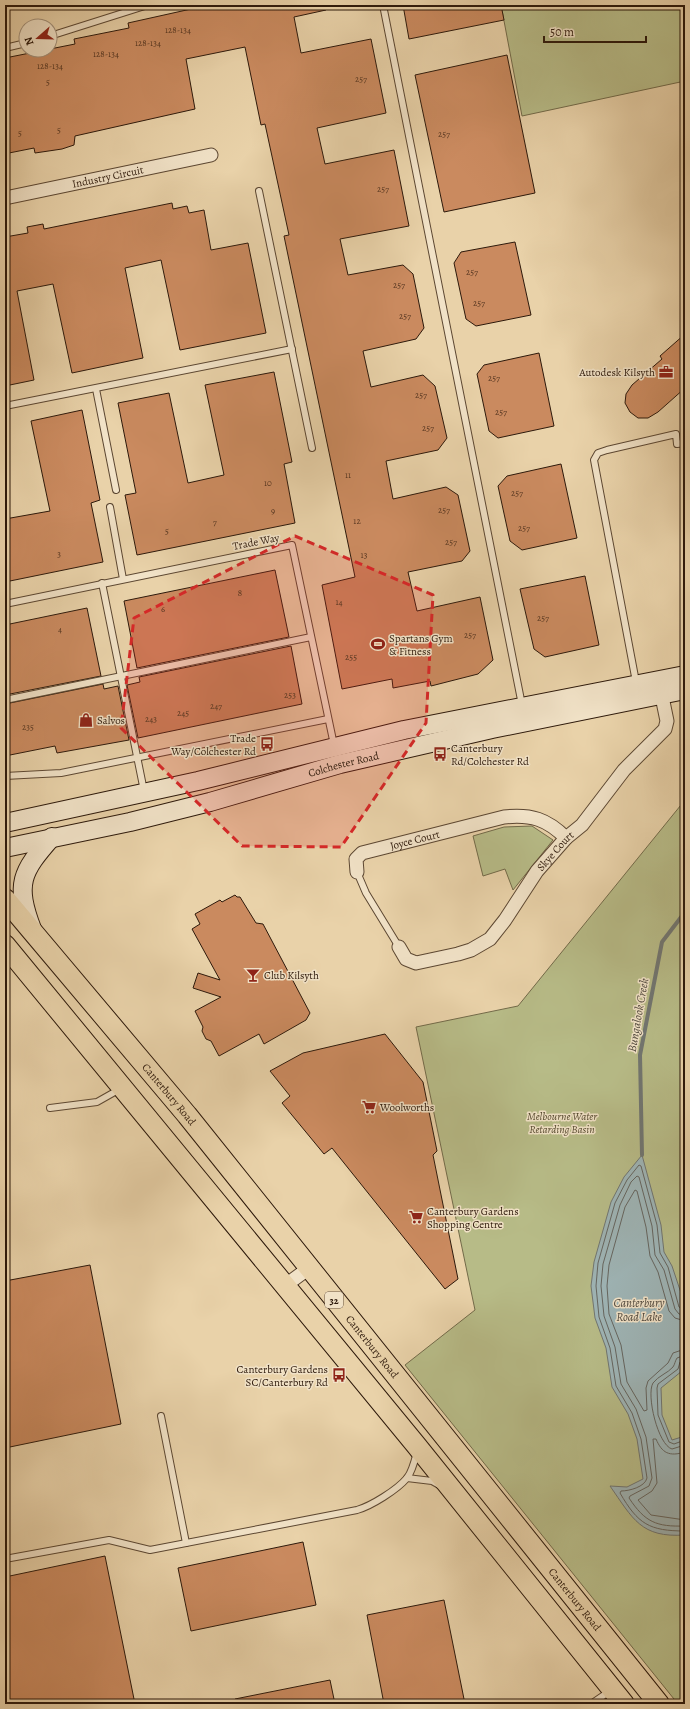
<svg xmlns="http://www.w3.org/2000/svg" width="690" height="1709" font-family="Alegreya,serif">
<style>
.green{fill:#b7bb87;stroke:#726a49}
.water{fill:#9eb4b5;stroke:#717671}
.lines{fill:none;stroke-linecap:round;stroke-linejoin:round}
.shore{stroke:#666660;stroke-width:1}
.stream{stroke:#717671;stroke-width:4}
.building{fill:#ca8a5f;stroke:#2d190b}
.lane-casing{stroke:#5c4732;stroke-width:8}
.street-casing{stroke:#5c4732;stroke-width:15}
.secondary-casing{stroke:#2d190b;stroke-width:20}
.primary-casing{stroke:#2d190b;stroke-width:22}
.lane{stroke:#f1e2c7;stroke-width:6}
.street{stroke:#f1e2c7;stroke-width:13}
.secondary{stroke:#f1e2c7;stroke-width:18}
.primary{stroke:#e9d2a9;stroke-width:20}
.marked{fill:#d62828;fill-opacity:0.2;stroke:#d62828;stroke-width:3;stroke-dasharray:8 5;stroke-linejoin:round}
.labels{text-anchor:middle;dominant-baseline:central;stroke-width:3;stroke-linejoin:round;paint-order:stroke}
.number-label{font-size:9px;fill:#543520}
.shield{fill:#f1e2c7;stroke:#685543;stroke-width:1}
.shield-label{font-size:10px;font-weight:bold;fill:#2d190b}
.street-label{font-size:11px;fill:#2d190b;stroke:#f1e2c7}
.poi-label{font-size:11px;fill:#2d190b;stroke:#f1e2c7;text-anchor:start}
.park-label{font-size:11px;font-style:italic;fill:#564a30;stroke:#f1e2c7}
.water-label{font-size:12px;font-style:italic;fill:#4f483e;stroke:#f1e2c7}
</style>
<rect width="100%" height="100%" fill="#e9d2a9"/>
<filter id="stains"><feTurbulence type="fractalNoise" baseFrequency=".005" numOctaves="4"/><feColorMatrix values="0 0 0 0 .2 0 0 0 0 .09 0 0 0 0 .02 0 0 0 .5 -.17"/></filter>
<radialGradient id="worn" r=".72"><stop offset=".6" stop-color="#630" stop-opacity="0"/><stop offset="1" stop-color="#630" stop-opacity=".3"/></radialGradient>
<!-- green -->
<g class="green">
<path d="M501 5H685V81L522 116Z"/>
<path d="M685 800V1704H678L405 1365 475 1310 416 1027 518 1006Z"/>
<path d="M532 826 553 840 513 890 505 869 483 876 473 836 504 827Z"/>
</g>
<!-- water -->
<path class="water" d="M642 1155 661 1225 664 1252 672 1266 682 1296 685 1319V1355L682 1371 661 1388 662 1415 672 1440 685 1436V1535C641 1538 633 1519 610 1486L627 1487 643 1479 637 1439 628 1414 612 1387 606 1348 595 1318 591 1286 594 1262 611 1202 624 1177Z"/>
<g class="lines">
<!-- shore -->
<g class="shore">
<path d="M685 1310 679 1307 668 1267 660 1253 657 1225 641 1166 639 1165 627 1180 615 1203 598 1263 596 1286 599 1317 610 1348 616 1386 632 1413 641 1439 647 1478C645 1487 629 1491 621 1491L620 1493C638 1524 649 1531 685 1531"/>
<path d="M685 1315 679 1314 675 1309 664 1270 655 1255 652 1226 639 1177 637 1176 631 1182 620 1205 603 1264 601 1286 604 1316 615 1347 621 1384 636 1409 646 1437 652 1478 649 1486 630 1496 629 1498C645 1522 656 1527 685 1526"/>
<path d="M685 1321 675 1318 669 1311 658 1272 650 1256 646 1227 637 1191 635 1190 625 1207 609 1265 607 1286 609 1314 621 1345 627 1382 644 1411 647 1410 646 1388 648 1381 668 1363 673 1353 685 1349"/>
<path d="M685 1355 677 1358C675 1361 675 1364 673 1367 668 1373 658 1376 653 1383 646 1395 658 1445 672 1449L685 1445"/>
<path d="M685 1360 680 1362 678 1369 658 1384 657 1388 658 1415 669 1442 674 1444 685 1440"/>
<path d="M685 1452C669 1457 662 1453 656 1439H653L657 1483 652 1491 638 1500 651 1515 685 1520"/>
</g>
<!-- stream -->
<path class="stream" d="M642 1155 640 1055 662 942 685 912"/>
</g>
<!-- building -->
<g class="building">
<path d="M209 5H325L326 10 294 17 301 53 371 39 386 113 317 128 325 164 394 150 409 226 340 239 348 275 403 265 413 274 424 328 416 339 363 351 371 387 423 375 435 386 447 438 438 450 386 461 393 499 446 487 458 495 470 551 462 561 408 572 417 611 480 597 493 660 478 674 431 686 430 681 393 688 392 679 342 689 322 585 355 577 284 236 289 235 265 124 261 125 245 47 186 59 195 109 75 136 74 145 62 149 35 153 34 148 9 153 8 151 5 152V58L75 44 74 39 129 28 128 23Z"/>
<path d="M403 5H501L504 20 409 39Z"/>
<path d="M507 55 535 193 444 212 415 75Z"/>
<path d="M172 203 173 209 187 206 189 213 204 210 211 250 248 243 266 333 180 350 161 260 125 268 143 358 72 373 53 284 17 291 34 380 5 386V237L28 233 27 227 43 224 44 229Z"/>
<path d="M515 242 531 315 476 326 466 319 454 263 461 252Z"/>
<path d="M685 334V388L658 412 648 418H638L630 412 625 403 626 394 632 385 662 359 660 356Z"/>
<path d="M539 353 554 426 498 438 489 431 477 374 484 365Z"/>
<path d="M274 372 292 462 284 464 295 523 137 555 125 495 136 493 118 403 169 393 188 483 224 475 205 385Z"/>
<path d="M82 410 100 500 91 503 103 562 5 582V519L50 511 31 421Z"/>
<path d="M561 464 577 538 522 550 510 541 498 486 507 476Z"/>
<path d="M275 570 289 637 137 668 124 601Z"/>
<path d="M585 576 599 645 545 657 534 649 520 589Z"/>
<path d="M87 608 101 676 5 695V625Z"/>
<path d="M291 646 302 704 138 738 127 685 140 682 139 677Z"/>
<path d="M103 684 104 689 118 686 129 740 57 753 55 746 5 756V704Z"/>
<path d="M235 895 237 897H240L256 923 263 924 310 1013 306 1020 264 1044 259 1034 219 1056 211 1041 206 1039 202 1031 203 1027 195 1011 221 997 193 988 198 973 220 980 192 929 200 924 195 914 220 900 222 902Z"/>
<path d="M385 1034 423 1082 437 1151 433 1155 458 1279 445 1289 332 1148 324 1154 282 1103 290 1096 270 1071 303 1053Z"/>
<path d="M90 1265 121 1424 5 1448V1281Z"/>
<path d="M303 1542 316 1605 191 1631 178 1568Z"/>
<path d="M105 1556 135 1704H5V1577Z"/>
<path d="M444 1600 465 1704H384L367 1615Z"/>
<path d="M330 1680 335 1704H235V1699Z"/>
</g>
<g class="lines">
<defs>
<g id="lane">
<path d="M383 5 522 705"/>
<path d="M50 36 148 5"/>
<path d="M5 48 26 43"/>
<path d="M259 191 312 448"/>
<path d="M96 389 116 490"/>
<path d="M5 406 292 349"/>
<path d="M110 507 123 579"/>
<path d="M102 583 144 791"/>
<path d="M5 604 292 545 334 745"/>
<path d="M636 682 594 460 598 453 607 450 676 434 677 444 685 443"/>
<path d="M5 700 311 637"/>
<path d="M5 776 61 773 328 719"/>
<path d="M357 872 366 893 399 947"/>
<path d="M50 1108 97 1102 120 1089"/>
<path d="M161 1416 186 1543"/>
<path d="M407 1478 432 1481 439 1485"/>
<path d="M5 1559 109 1540 150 1550 357 1510C371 1506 397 1490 407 1478 412 1472 415 1460 417 1452"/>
<path d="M591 1704 610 1691"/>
</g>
<g id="street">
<path id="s1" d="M5 198 211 155"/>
<path id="s2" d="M357 872 356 859 362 853 504 817C531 814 547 819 566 838"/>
<path id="s3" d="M399 947 406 959 416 963 458 954 471 950 490 939 505 920 537 871 566 838 582 825 624 770 665 729 667 721 660 687"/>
<path d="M286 1285 309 1268"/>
</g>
<g id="secondary">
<path d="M5 823 198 781 404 730 685 675"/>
<path id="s4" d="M5 848 130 822 210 802 340 764 492 729 685 690"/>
<path d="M32 929C15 884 21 872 52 837"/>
</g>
<g id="primary">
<path id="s5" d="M5 899 187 1115 659 1704"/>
<path d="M5 945 416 1445 624 1704"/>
</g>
</defs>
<!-- lane casing -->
<use href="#lane" class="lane-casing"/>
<!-- street casing -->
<use href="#street" class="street-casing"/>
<!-- secondary casing -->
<use href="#secondary" class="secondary-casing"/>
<!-- primary casing -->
<use href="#primary" class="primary-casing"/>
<!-- lane -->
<use href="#lane" class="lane"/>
<!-- street -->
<use href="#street" class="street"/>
<!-- secondary -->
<use href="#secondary" class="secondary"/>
<!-- primary -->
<use href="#primary" class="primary"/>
</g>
<!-- marked area -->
<path class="marked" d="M295 536 433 595 426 723 341 847 242 846 121 728 134 618Z"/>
<!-- icons -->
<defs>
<symbol id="office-bare" viewBox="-9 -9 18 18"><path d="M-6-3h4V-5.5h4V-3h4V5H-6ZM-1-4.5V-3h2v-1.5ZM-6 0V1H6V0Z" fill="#8f2418" stroke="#f1e2c7" stroke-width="2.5" paint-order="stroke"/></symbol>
<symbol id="stadium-bare" viewBox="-9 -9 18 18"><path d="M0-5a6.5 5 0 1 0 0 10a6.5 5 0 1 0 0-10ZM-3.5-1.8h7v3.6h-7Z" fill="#8f2418" stroke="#f1e2c7" stroke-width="2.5" paint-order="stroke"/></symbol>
<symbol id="shop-bare" viewBox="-9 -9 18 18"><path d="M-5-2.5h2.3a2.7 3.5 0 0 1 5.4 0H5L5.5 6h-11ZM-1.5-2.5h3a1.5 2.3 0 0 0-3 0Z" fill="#8f2418" stroke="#f1e2c7" stroke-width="2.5" paint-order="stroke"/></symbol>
<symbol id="bus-bare" viewBox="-9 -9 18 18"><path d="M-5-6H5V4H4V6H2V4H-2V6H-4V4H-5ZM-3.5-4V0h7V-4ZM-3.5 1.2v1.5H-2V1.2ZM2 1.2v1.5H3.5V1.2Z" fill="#8f2418" stroke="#f1e2c7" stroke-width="2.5" paint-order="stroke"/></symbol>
<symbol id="bar-bare" viewBox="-9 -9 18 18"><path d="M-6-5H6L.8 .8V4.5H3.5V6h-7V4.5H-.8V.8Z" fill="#8f2418" stroke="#f1e2c7" stroke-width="2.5" paint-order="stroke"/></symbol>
<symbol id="supermarket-bare" viewBox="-9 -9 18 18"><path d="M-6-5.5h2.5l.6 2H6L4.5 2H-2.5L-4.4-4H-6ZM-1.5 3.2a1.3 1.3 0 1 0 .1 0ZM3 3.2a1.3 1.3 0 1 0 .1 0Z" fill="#8f2418" stroke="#f1e2c7" stroke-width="2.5" paint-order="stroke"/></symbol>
</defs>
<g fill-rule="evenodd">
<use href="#office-bare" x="656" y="362" width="20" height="20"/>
<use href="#stadium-bare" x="368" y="634" width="20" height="20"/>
<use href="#shop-bare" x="76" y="710" width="20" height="20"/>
<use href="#bus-bare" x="257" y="734" width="20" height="20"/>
<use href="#bus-bare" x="430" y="744" width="20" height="20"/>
<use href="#bar-bare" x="243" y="965" width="20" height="20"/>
<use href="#supermarket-bare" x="359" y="1097" width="20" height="20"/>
<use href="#supermarket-bare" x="406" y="1207" width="20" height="20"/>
<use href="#bus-bare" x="329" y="1365" width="20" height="20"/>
</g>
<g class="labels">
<!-- number labels -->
<g class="number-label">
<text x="178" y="30">128-134</text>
<text x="148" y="43">128-134</text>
<text x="106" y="54">128-134</text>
<text x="50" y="66">128-134</text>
<text x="361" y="79">257</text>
<text x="48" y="82">5</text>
<text x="59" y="130">5</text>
<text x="20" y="133">5</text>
<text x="444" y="134">257</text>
<text x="383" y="189">257</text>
<text x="472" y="272">257</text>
<text x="399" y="285">257</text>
<text x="479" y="303">257</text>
<text x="405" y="316">257</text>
<text x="494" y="378">257</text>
<text x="421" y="395">257</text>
<text x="501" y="412">257</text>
<text x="428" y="428">257</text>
<text x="348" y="475">11</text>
<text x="268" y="483">10</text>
<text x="517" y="493">257</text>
<text x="444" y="510">257</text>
<text x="273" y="511">9</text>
<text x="357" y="521">12</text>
<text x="215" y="522">7</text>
<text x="524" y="528">257</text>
<text x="167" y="531">5</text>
<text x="451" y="542">257</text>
<text x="59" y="554">3</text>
<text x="364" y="555">13</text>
<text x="240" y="593">8</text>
<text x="339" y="602">14</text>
<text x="163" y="609">6</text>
<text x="543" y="618">257</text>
<text x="60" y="629">4</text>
<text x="470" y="635">257</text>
<text x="351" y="657">255</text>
<text x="290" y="695">253</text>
<text x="216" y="706">247</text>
<text x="183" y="713">245</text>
<text x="151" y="719">243</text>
<text x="28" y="727">235</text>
</g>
<!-- shield labels -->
<rect class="shield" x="325" y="1292" width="18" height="16" rx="3"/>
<g class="shield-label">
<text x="334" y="1300">32</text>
</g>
<!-- street labels -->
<g class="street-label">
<text stroke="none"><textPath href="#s1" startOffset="105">Industry Circuit</textPath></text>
<text transform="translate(256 542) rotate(-11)">Trade Way</text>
<text stroke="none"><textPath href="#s4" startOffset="349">Colchester Road</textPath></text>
<text stroke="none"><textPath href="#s2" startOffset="76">Joyce Court</textPath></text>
<text stroke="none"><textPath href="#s3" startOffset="213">Skye Court</textPath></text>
<text stroke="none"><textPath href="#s5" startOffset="255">Canterbury Road</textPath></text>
<text stroke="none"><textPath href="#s5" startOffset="579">Canterbury Road</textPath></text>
<text stroke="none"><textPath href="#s5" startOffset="903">Canterbury Road</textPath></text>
</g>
<!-- poi labels -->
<g class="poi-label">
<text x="655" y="372" text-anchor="end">Autodesk Kilsyth</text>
<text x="389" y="638">Spartans Gym<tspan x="389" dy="13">&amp; Fitness</tspan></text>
<text x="97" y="720">Salvos</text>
<text x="256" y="738" text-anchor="end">Trade<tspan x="256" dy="13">Way/Colchester Rd</tspan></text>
<text x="451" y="748">Canterbury<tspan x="451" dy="13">Rd/Colchester Rd</tspan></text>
<text x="264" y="975">Club Kilsyth</text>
<text x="380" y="1107">Woolworths</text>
<text x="427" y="1211">Canterbury Gardens<tspan x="427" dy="13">Shopping Centre</tspan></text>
<text x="328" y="1369" text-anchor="end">Canterbury Gardens<tspan x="328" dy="13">SC/Canterbury Rd</tspan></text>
</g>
<!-- park labels -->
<g class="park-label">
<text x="562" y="1116">Melbourne Water<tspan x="562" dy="13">Retarding Basin</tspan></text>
</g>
<!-- water labels -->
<g class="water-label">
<text transform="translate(638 1015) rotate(-80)">Bungalook Creek</text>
<text x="639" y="1303">Canterbury<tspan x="639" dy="14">Road Lake</tspan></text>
</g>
</g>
<!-- margin -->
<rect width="690" height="1709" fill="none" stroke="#e9d2a9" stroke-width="20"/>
<rect x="6" y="6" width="678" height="1697" fill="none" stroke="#2d190b" stroke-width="2"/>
<rect x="10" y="10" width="670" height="1689" fill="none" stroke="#2d190b"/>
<!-- north arrow -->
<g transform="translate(38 38) rotate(250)"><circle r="19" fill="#f1e2c7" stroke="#a3927c"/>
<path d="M0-3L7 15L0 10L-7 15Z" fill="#8f2418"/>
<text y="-6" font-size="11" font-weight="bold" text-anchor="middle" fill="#2d190b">N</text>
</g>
<!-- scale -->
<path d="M544 36v6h102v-6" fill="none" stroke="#2d190b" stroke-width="2"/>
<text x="550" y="36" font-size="12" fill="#2d190b" stroke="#f1e2c7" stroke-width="3" paint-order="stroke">50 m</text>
<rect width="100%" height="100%" filter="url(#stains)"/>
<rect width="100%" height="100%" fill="url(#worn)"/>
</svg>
